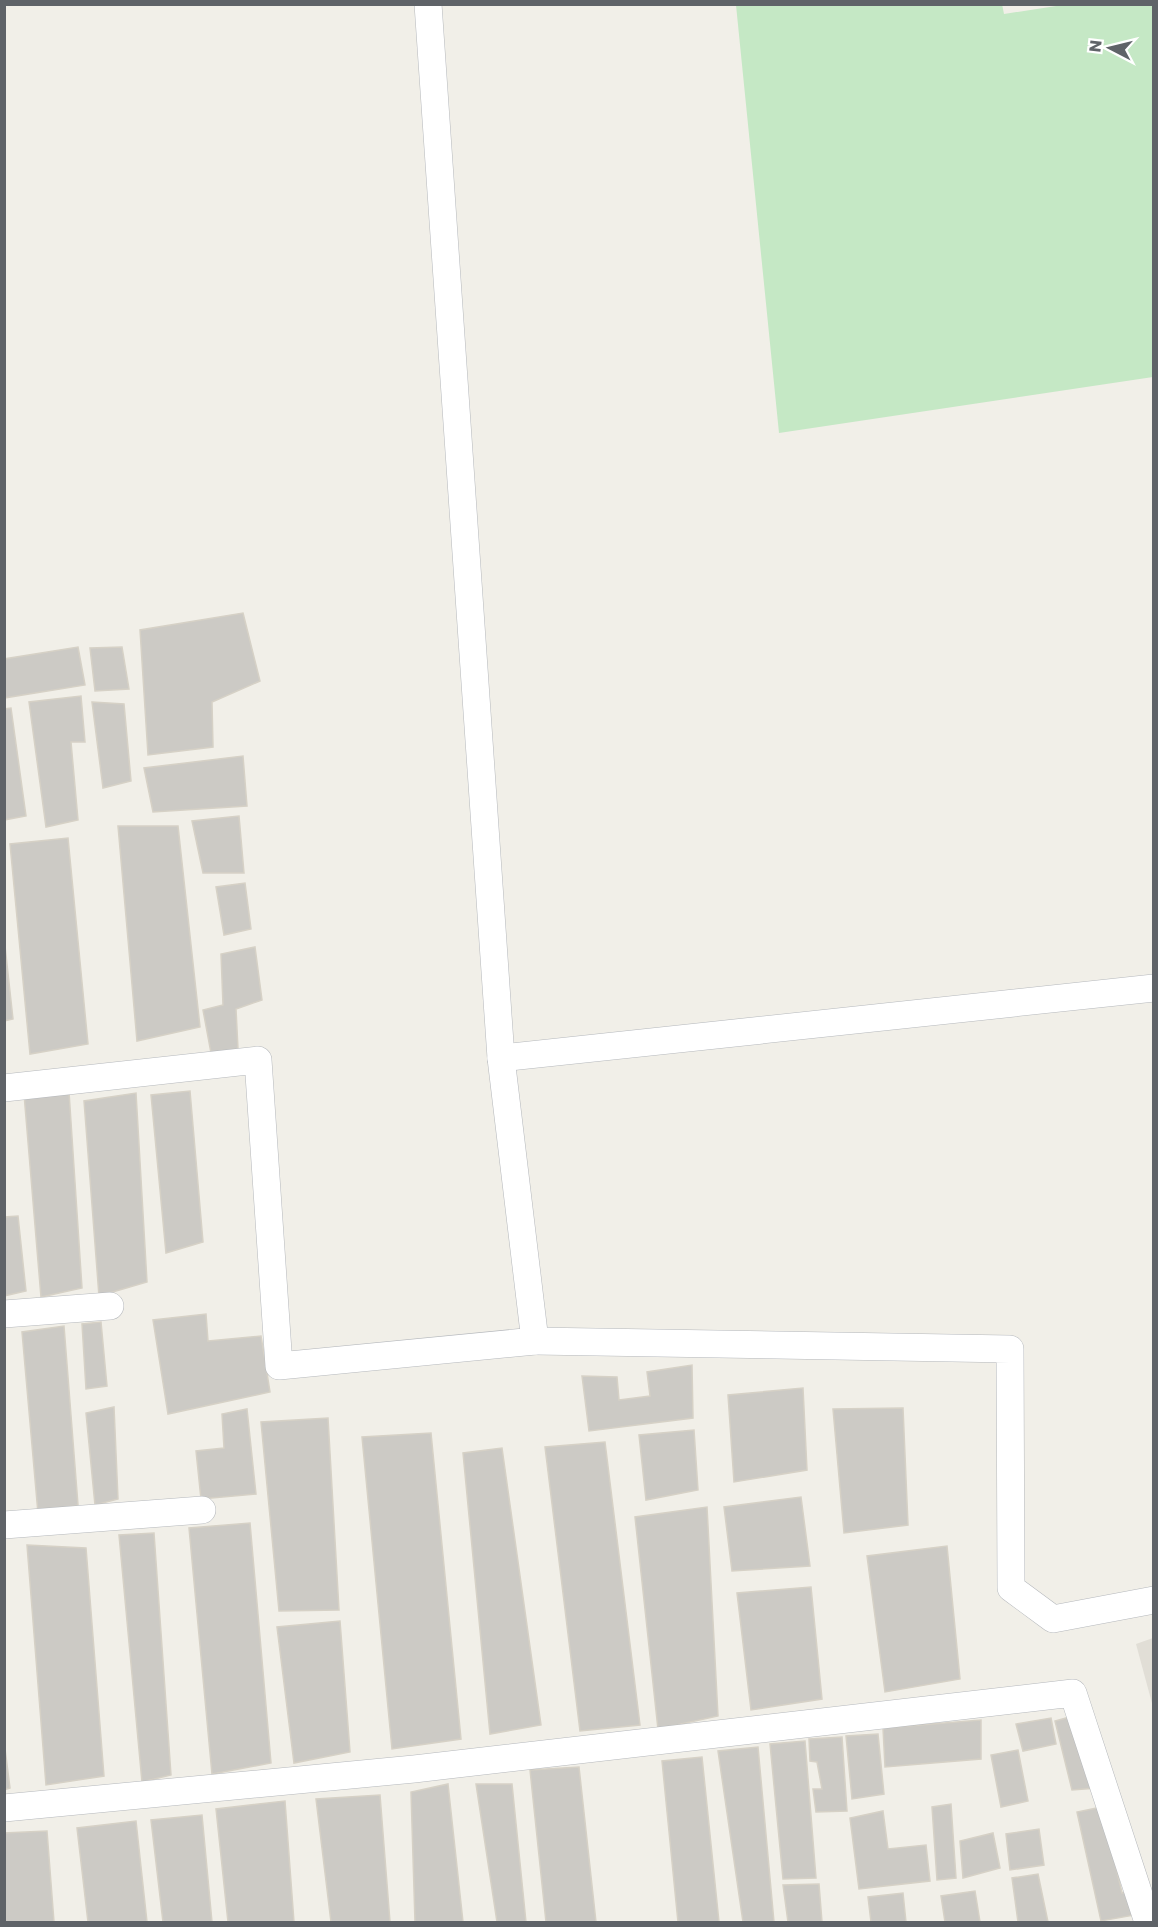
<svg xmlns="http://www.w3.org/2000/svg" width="1158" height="1927" font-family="Poppins,sans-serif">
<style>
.education{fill:#e1ded6}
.green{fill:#c5e8c5}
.building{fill:#cccac5;stroke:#d6d1c6;stroke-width:1.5}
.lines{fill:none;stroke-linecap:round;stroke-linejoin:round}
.street-casing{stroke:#b5b8bc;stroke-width:28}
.street{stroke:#fff;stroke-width:27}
</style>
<rect width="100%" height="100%" fill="#f1efe8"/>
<!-- education -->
<path class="education" d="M1153 1638H1154L1153 1707 1136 1644Z"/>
<!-- green -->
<path class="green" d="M1002 4 1004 14 1069 4 1153 5V377L779 433 736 5Z"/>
<!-- building -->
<g class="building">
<path d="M243 613 260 681 212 702 213 747 148 755 140 630Z"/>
<path d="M78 647 85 685 4 698V659Z"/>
<path d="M122 647 129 689 95 691 90 648Z"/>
<path d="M81 696 85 742H71L78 820 46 827 29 702Z"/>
<path d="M92 702 124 704 131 781 103 788Z"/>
<path d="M11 708 26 816 4 820V709Z"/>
<path d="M243 756 247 806 153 812 144 768Z"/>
<path d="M239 816 244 873H203L192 821Z"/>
<path d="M118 826H178L200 1027 137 1041Z"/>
<path d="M68 838 88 1044 30 1054 10 844Z"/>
<path d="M245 883 251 929 224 935 216 887Z"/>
<path d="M4 937 13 1019 4 1021Z"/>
<path d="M255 947 262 1000 236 1009 238 1049 211 1053 203 1010 223 1005 221 954Z"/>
<path d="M190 1091 203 1242 166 1253 151 1095Z"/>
<path d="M69 1092 82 1288 41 1297 24 1094Z"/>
<path d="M136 1093 147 1282 99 1296 84 1101Z"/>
<path d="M18 1216 26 1291 4 1296V1217Z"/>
<path d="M206 1314 208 1341 261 1336 270 1392 168 1414 153 1320Z"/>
<path d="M101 1322 107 1386 86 1389 82 1324Z"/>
<path d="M64 1326 78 1505 38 1513 22 1332Z"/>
<path d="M692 1365 693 1418 589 1431 582 1376 617 1377 619 1400 650 1396 647 1372Z"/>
<path d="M803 1388 807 1470 734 1482 728 1395Z"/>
<path d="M114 1407 118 1499 95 1505 86 1413Z"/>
<path d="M903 1408 908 1525 844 1533 833 1409Z"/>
<path d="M247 1409 256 1494 201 1499 196 1451 224 1448 222 1414Z"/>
<path d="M328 1418 339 1610 279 1611 261 1422Z"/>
<path d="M694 1430 698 1490 646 1500 639 1435Z"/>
<path d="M431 1433 461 1739 392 1749 362 1437Z"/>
<path d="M605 1442 640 1725 580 1731 545 1447Z"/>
<path d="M502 1448 541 1725 490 1734 463 1453Z"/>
<path d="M801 1497 810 1566 732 1571 724 1507Z"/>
<path d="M707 1507 718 1716 658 1729 635 1517Z"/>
<path d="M250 1523 271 1763 212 1774 189 1528Z"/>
<path d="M154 1533 171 1775 142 1782 119 1535Z"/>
<path d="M27 1545 86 1548 104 1776 46 1785Z"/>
<path d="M947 1546 960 1679 885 1692 867 1556Z"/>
<path d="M811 1587 822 1699 751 1710 737 1593Z"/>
<path d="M340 1621 350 1752 294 1763 277 1627Z"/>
<path d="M1077 1715 1097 1788 1072 1790 1055 1721Z"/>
<path d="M1051 1718 1056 1744 1023 1751 1016 1724Z"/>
<path d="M981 1720V1759L885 1767 883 1728Z"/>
<path d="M878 1734 884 1794 852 1799 846 1736Z"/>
<path d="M842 1737 847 1811 816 1812 813 1789H822L817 1762 810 1761 809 1739Z"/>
<path d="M4 1741 10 1788 4 1790Z"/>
<path d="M805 1741 816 1878 783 1879 770 1744Z"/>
<path d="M758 1747 774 1922H743L718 1751Z"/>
<path d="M1018 1750 1028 1801 1001 1807 991 1755Z"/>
<path d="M702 1757 719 1922H678L662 1761Z"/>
<path d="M579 1767 596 1922H546L530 1770Z"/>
<path d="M448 1784 463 1922H415L411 1792Z"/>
<path d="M476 1784H512L526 1922H497Z"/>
<path d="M380 1795 390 1922H331L316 1799Z"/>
<path d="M285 1801 294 1922H228L216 1809Z"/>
<path d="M951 1804 956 1878 937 1880 932 1807Z"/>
<path d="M1102 1807 1122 1893 1136 1891 1140 1914 1101 1921 1077 1812Z"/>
<path d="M883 1811 888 1849 926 1845 930 1881 859 1889 850 1818Z"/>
<path d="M202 1815 212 1922H163L151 1820Z"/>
<path d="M136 1821 147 1922H88L77 1828Z"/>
<path d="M1039 1829 1044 1865 1010 1870 1006 1834Z"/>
<path d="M47 1831 54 1922H4V1833Z"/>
<path d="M993 1833 1000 1868 963 1878 960 1841Z"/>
<path d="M1038 1874 1048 1922H1018L1012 1878Z"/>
<path d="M819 1884 822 1922H788L783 1885Z"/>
<path d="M975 1891 980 1922H945L941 1896Z"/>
<path d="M903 1893 906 1922H871L868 1897Z"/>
</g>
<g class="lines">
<defs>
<g id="street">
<path d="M501 1058 1154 988"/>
<path d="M4 1088 258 1060 279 1366 535 1341 501 1058 428 4"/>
<path d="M4 1314 110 1306"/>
<path d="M535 1341 1010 1349 1011 1588 1053 1619 1154 1600"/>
<path d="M4 1525 202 1510"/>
<path d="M4 1808 414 1769 1073 1693 1148 1922"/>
</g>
</defs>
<!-- street casing -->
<use href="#street" class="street-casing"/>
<!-- street -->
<use href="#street" class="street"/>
</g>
<!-- border -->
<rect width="1158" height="1927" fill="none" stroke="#5f6368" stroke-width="12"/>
<!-- north arrow -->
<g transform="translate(1110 48) rotate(277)" stroke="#ffffff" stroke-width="4.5" paint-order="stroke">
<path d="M0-4.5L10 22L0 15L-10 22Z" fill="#5f6368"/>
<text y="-9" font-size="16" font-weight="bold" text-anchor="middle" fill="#5f6368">N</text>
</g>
</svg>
